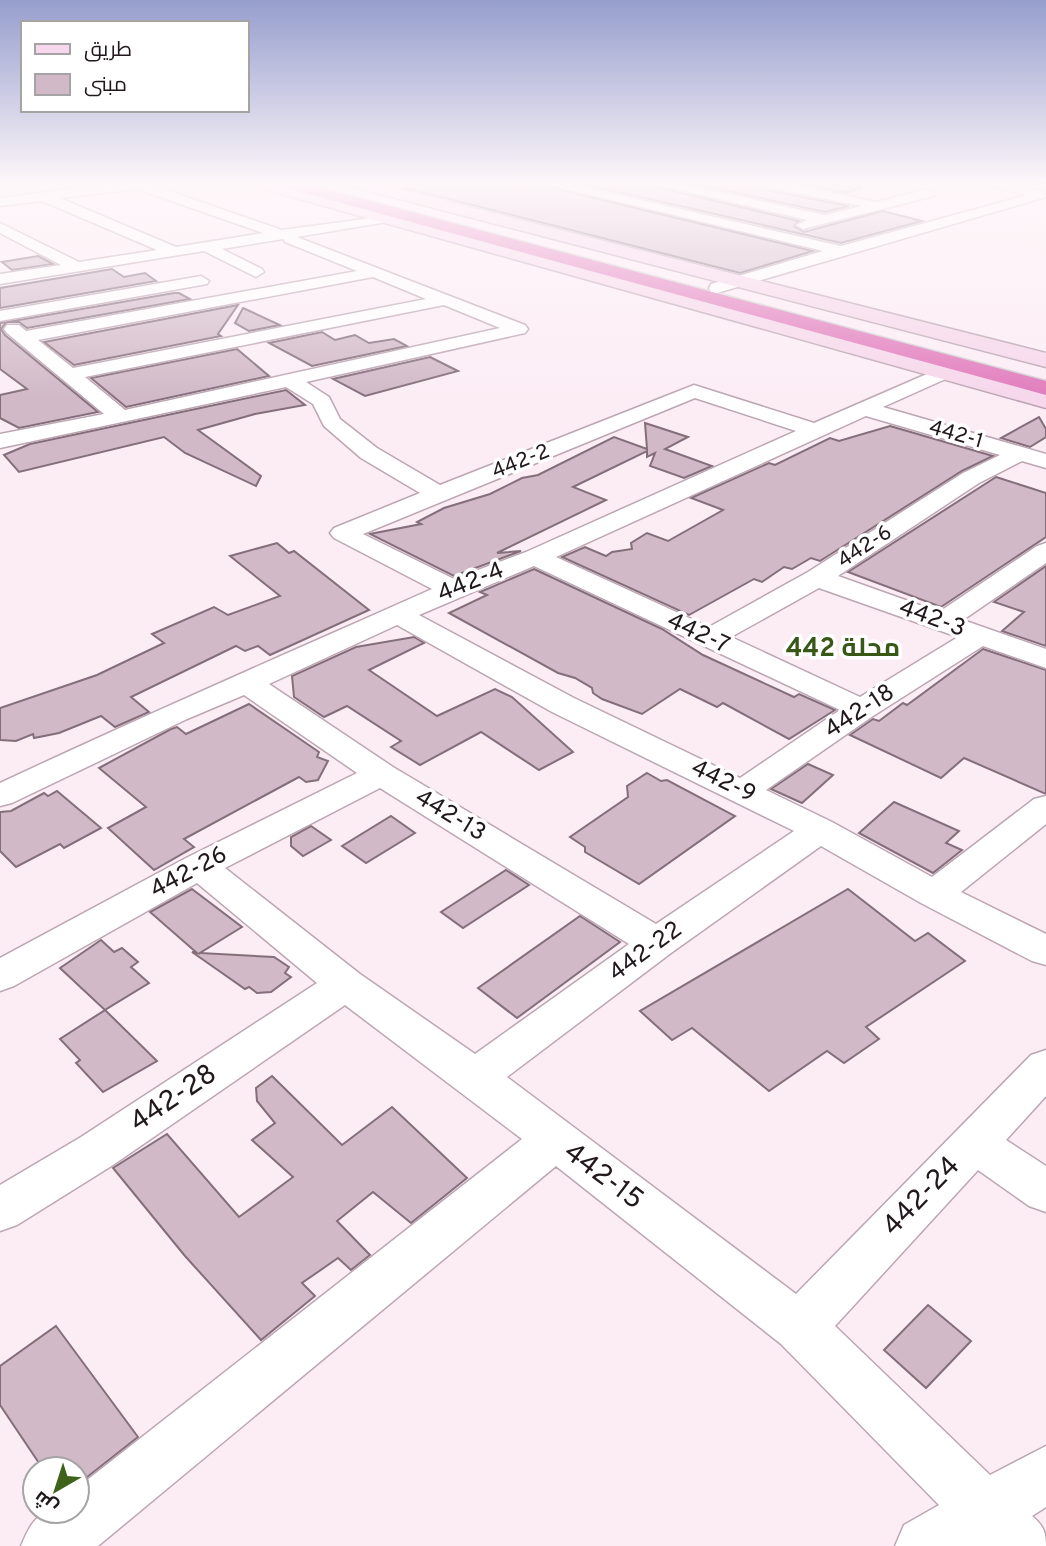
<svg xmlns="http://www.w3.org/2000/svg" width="1046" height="1546" font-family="Overpass,Cairo,sans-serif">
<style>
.building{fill:#d1b9c7;stroke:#846e7b;stroke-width:2}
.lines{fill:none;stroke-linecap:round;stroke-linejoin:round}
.street-casing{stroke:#bda6b3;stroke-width:3}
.secondary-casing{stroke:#bda6b3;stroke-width:3}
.highway-casing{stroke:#d2d1d2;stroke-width:3}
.street{fill:#fff;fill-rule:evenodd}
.secondary{fill:#f6d7eb;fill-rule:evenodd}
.highway{fill:#e17bbc;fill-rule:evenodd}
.labels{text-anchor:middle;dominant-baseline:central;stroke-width:7;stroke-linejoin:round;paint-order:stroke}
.far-street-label{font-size:21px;fill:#20181d;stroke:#fff}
.street-label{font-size:24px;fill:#20181d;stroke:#fff}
.neighbourhood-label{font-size:26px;font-weight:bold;fill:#385817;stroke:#fff}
.near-street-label{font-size:28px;fill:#20181d;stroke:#fff}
</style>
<rect width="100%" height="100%" fill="#fcedf5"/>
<!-- building -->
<g class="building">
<path d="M407 182H528L813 251 740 273 406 188Z"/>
<path d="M592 182 644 184 799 221 794 226 804 232 883 211 922 221 841 243 584 184Z"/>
<path d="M686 182H763L764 186 771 191 849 206 825 212Z"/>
<path d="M798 182H860L861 188 846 193Z"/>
<path d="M38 256 53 264 12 270 2 262Z"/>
<path d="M112 269 124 277 145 273 156 281 0 308V288Z"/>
<path d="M174 293H179L190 299 27 328 19 322H7Z"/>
<path d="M238 305 218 334 221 336 74 365 44 342Z"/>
<path d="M243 308 280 325 249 331 235 323Z"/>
<path d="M7 322 1 329 5 335 98 412 19 428 0 418V395L27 389 0 369V323Z"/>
<path d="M322 332 335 340 355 335 369 343 394 339 407 346 312 366 269 343Z"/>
<path d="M237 349 269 376 126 407 91 378Z"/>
<path d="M430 357 458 371 365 396 333 379Z"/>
<path d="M286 390 305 405 255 414 198 430 261 476 256 486 185 453 164 437 19 472 4 455 30 444Z"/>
<path d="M1039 417 1046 429V437L1030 447 1001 438Z"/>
<path d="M645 423 688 437 665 449 712 466 684 478 650 466 655 453 647 457V451L573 487 606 500 497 553 521 551 454 576 370 534 421 524 417 522 444 508 490 494 522 478 538 475 614 437 647 449Z"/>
<path d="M890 426 993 456 962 471 820 561 811 558 792 569 784 567 762 582 754 579 689 615 562 557 585 547 606 556 612 552 632 549 631 543 647 533 668 541 723 510 691 498 769 463 775 465 830 438 839 441Z"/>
<path d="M996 477 1046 493V537L941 607 848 572Z"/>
<path d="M277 543 289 553 294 551 369 610 270 655 258 646 245 651 236 646 131 697 149 712 115 727 101 716 59 733 34 738 33 734 16 741 0 740V708L97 675 164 643 152 634 214 607 228 615 280 596 230 556Z"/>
<path d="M1046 566V646L1002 631 1024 612 994 602Z"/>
<path d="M534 569 662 629 703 655 794 697 799 694 835 710 789 739 723 703 717 707 680 689 642 714 602 699 593 693 592 688 575 678 558 673 449 613 487 595 480 592Z"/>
<path d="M414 637 424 643 369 670 437 716 495 689 512 697 573 752 539 770 481 732 420 765 391 747 401 741 347 706 324 717 294 697 292 676 356 647Z"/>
<path d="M983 649 1046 670V794L964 758 941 778 850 735 873 719 879 721 903 703 907 705Z"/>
<path d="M249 704 319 752 317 757 328 761 318 780 306 782 299 777 184 839 194 847 154 870 108 828 146 807 99 768 171 729 177 727 186 734Z"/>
<path d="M808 764 833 775 802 803 771 789Z"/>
<path d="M647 773 661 781 667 780 735 816 639 884 585 852V847L570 837 628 797 627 786Z"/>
<path d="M57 791 101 828 64 848 60 844 16 867 0 851V812L11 811 44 793 48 796Z"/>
<path d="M894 802 959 831 946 843 962 850 933 873 859 833Z"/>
<path d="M391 816 415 833 366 863 342 846Z"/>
<path d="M311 826 331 840 303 856 291 846V837Z"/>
<path d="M506 870 529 885 463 928 441 912Z"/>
<path d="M192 889 242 927 200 953 274 957 289 967 285 973 291 977 271 992 257 993 249 987 245 989 192 952 197 953 150 912Z"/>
<path d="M848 889 915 941 928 933 965 961 866 1027 879 1039 844 1063 827 1051 769 1091 692 1028 672 1040 640 1011Z"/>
<path d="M580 916 620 942 517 1018 478 988Z"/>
<path d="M101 940 114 952 122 948 138 962 131 967 149 983 105 1010 157 1061 103 1092 76 1063 80 1060 60 1039 105 1010 60 968Z"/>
<path d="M272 1076 342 1145 392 1107 467 1178 411 1223 373 1192 337 1221 370 1255 351 1270 338 1258 302 1283 315 1296 261 1340 185 1256 113 1168 167 1134 239 1217 293 1177 252 1140 275 1123 257 1101 256 1088Z"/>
<path d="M928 1305 971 1341 926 1388 884 1350Z"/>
<path d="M56 1326 138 1437 77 1485V1469H43L0 1405V1366Z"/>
</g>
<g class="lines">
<defs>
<g id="street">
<path d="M124 182H164L155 186 282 230 386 216V222L381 223 297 237 525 325 528 329 525 333 306 382 329 397 340 419 377 448 440 485 694 385 814 423 943 367 953 373 950 377 883 407 1046 454V468L1022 461 979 483 838 576 939 612 1037 546 1046 543V563L963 620 1046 649V668L983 646 873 716 766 790 832 822 932 877 1034 799 1046 796V824L961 892 1046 934V965L1032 961 921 903 821 846 671 953 507 1077 796 1294 1031 1055 1046 1050V1096L1006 1140 1046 1166V1212L1029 1206 978 1170 835 1326 990 1475 1046 1446V1507L1032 1516C1043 1525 1046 1532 1046 1546H895L904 1525 939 1505 781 1344 556 1166 98 1546H21C35 1512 41 1511 77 1511V1488L522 1139 345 1005 113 1165 17 1225 0 1231V1185L81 1137 317 983 197 883 14 986 0 991V958L186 858 357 773 244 695 187 719 12 803 0 806V783C143 716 288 653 432 589L334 538 330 533 334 528 420 493 361 458 324 426 313 404 286 387 0 448V434L104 414 7 333 4 329 7 325H19L26 331 357 271 285 242 283 239 222 249 262 269 264 272 256 277 204 251 0 284V274L61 265 0 233V223L79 262 157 250 42 201 0 206V198ZM137 189 263 233 176 247 60 198ZM373 277 426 299 73 368 38 340ZM444 305 500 328 125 410 85 377ZM695 398 796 431 526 552 454 579 363 534ZM866 416 1000 455 963 473 808 572 709 627 556 557ZM534 566 840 710 740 778 574 698 419 615ZM819 588 958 637 860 697 731 637ZM397 625 552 712 794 831 656 924 393 767 269 684ZM380 788 629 944 475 1054 360 974 225 868Z"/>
<path d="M537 182H562L841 246 1027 195 973 182C998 182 1021 184 1045 193L1046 197 717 293 711 292 709 288 711 284 823 251Z"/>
<path d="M646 182H672L825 215 861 206 772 188 765 184 784 182 876 202 929 189 936 193 934 196 803 229 796 225 807 220Z"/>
<path d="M201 276 209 281 207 284 0 321V311Z"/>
</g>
<g id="secondary">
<path d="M247 182H273L1046 394V408L249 185Z"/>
<path d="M344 182H371L1046 353V367L346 185Z"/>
</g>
<path id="highway" d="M273 182H299L1046 381V395L275 185Z"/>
</defs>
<!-- street casing -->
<use href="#street" class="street-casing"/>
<!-- secondary casing -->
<use href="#secondary" class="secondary-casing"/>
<!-- highway casing -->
<use href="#highway" class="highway-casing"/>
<!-- street -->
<use href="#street" class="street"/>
<!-- secondary -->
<use href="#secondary" class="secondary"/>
<!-- highway -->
<use href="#highway" class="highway"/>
</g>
<!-- sky -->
<linearGradient id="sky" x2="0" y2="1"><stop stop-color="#969ecd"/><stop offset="0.46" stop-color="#fef7fa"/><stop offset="1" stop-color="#fef7fa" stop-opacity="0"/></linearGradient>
<rect width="1046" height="399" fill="url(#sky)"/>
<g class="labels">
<!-- far-street labels -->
<g class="far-street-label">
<text transform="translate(956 435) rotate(16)">442-1</text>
<text transform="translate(521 462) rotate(-22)">442-2</text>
<text transform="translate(865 547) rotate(-33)">442-6</text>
</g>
<!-- street labels -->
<g class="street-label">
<text transform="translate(471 583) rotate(-22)">442-4</text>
<text transform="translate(932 619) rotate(20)">442-3</text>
<text transform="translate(698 634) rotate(25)">442-7</text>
<text transform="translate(860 712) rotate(-33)">442-18</text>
<text transform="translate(723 782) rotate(26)">442-9</text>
<text transform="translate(450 816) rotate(31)">442-13</text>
<text transform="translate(189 873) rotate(-28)">442-26</text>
<text transform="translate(646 952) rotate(-36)">442-22</text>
</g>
<!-- neighbourhood labels -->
<g class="neighbourhood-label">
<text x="843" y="649">محلة 442</text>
</g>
<!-- near-street labels -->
<g class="near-street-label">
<text transform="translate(174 1099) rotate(-34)">442-28</text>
<text transform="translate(603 1177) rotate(37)">442-15</text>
<text transform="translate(922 1197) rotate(-46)">442-24</text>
</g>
</g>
<!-- legend -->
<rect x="21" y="21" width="228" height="91" fill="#ffffff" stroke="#a6a3a5" stroke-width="2"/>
<rect x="35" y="44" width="35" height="10" fill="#f6d7eb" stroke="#a6a3a5" stroke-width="2"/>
<text x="84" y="56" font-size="21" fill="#20181d">طريق</text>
<rect x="35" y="74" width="35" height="21" fill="#d1b9c7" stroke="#a6a3a5" stroke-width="2"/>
<text x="84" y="91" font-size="21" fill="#20181d">مبنى</text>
<!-- north arrow -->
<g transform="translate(56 1490) rotate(219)"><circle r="33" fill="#ffffff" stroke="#a6a3a5" stroke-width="2"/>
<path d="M0-5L12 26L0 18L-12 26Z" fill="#3e621a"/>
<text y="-10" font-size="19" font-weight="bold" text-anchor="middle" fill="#20181d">ش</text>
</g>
</svg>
